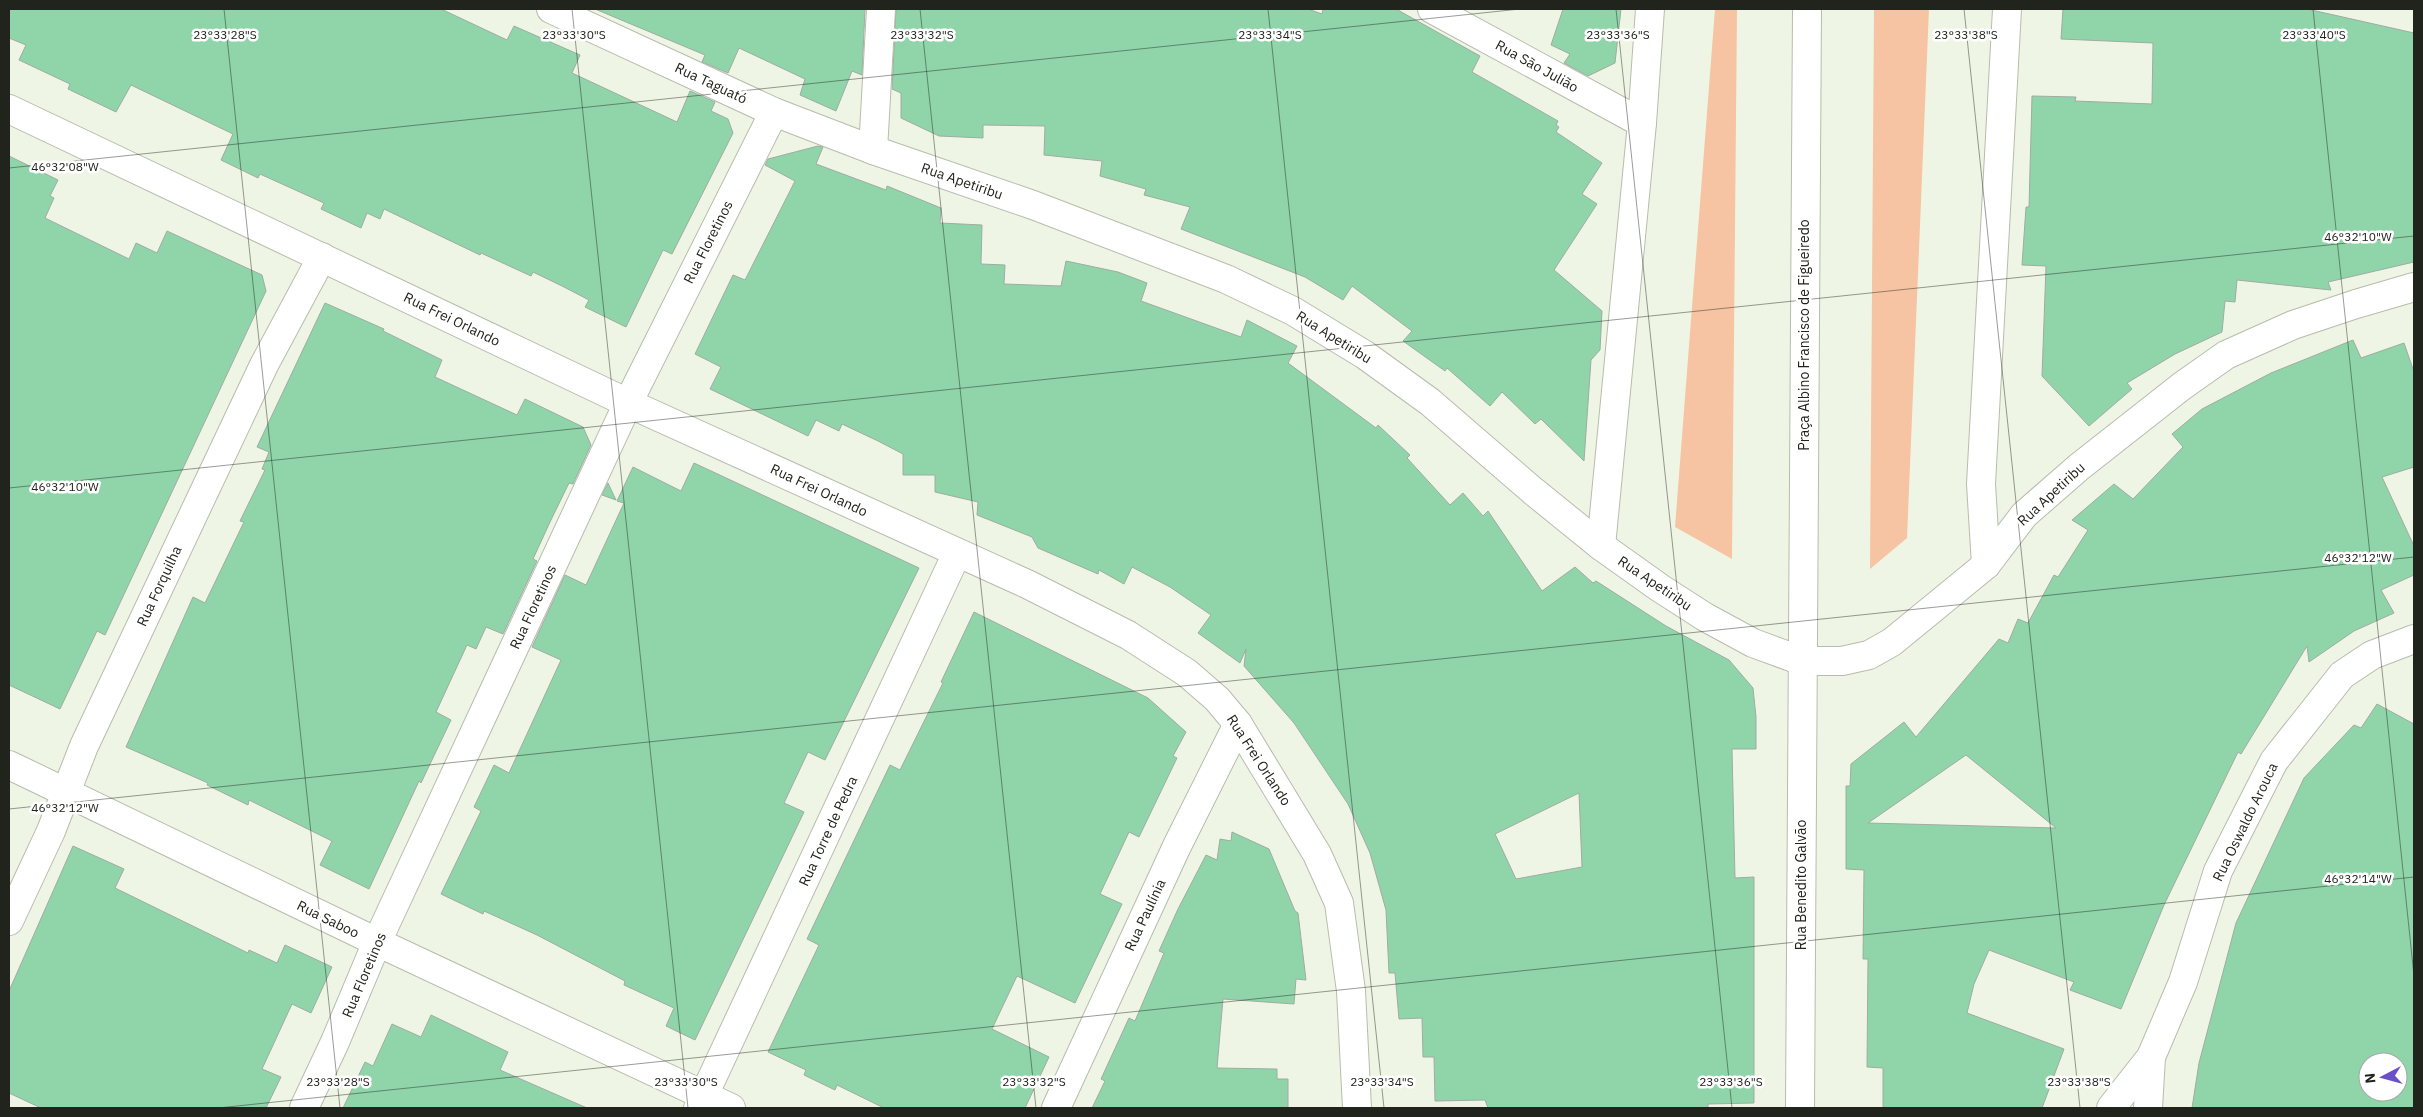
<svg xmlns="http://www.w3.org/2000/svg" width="2423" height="1117" font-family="'IBM Plex Sans',sans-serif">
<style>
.green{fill:#f6c4a2}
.building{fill:#8fd5a9;stroke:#9eaca2;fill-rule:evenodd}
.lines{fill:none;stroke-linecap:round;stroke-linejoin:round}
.street-casing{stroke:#b7bcad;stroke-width:30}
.street{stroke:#fff;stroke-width:28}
.ticks{fill:none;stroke:#21231d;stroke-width:1;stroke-opacity:0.45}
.labels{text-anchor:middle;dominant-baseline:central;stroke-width:5;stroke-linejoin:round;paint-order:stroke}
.street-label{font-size:14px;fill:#21231d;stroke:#fff}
.ticks-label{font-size:12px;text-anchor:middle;fill:#21231d;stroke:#fff;stroke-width:5;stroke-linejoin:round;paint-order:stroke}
</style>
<rect width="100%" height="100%" fill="#eff5e5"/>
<!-- green -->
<g class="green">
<path d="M1715 9H1737L1732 559 1675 527Z"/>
<path d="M1874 9H1929L1907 538 1870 569Z"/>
</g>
<!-- building -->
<g class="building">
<path d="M9 9H441L507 40 514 26 580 55 572 73 677 122 690 91 715 102 711 111 728 119 733 133 672 254 663 250 626 327 585 307 589 300 562 286 533 272 531 276 481 253 480 255 384 209 380 219 367 213 361 228 321 209 324 203 260 174 258 178 221 160 233 134 131 85 116 112 68 89 70 84 19 60 26 45 9 38Z"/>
<path d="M595 9H865L862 75 852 71 836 111 800 95 805 79 739 48 728 73 702 62 705 55Z"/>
<path d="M896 9H1308L1322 14 1323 9H1396L1480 56 1472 72 1558 121 1556 125 1559 127 1556 132 1602 163 1582 194 1597 204 1554 270 1602 311 1600 350 1591 360 1584 461 1541 419 1535 424 1502 392 1490 406 1447 368 1445 371 1403 341 1412 331 1352 286 1343 300 1305 277 1181 229 1190 207 1144 195 1146 189 1100 176 1102 161 1044 155 1045 126 983 125V138L939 136 901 118V93L892 89Z"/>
<path d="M1563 9H1621L1615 63 1588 76 1564 63 1570 54 1551 45Z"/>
<path d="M2063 9H2307L2414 33V262L2328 282 2331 290 2237 280 2235 302 2225 301 2222 332 2175 354 2127 383 2132 389 2089 426 2042 376 2046 266 2022 265 2026 207H2029L2032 96 2076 97 2075 101 2152 104 2153 43 2061 39Z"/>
<path d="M818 146 823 147 816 164 886 190 887 186 941 208 940 223 982 225 981 264 1005 265 1004 284 1061 286 1066 261 1118 272 1147 283 1141 301 1241 337 1247 320 1297 346 1288 363 1376 428 1378 425 1410 455 1407 458 1450 505 1463 493 1483 516 1488 511 1542 591 1575 567 1593 583 1596 581 1666 626 1729 660 1753 688 1756 717V749H1732L1735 878 1754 877V1103L1708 1104V1108H1488L1485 1100 1435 1101 1434 1057H1423L1422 1018 1399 1019 1395 973H1389L1386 910 1370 853 1348 804 1294 723 1244 666 1246 649 1240 663 1198 633 1211 615 1170 587 1132 567 1124 584 1099 570 1098 574 1038 548 1032 537 977 515 978 502 935 492V475H903V454L878 441 842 424 839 431 816 420 808 436 710 389 721 367 695 354 733 275 745 280 795 181 765 165 768 159ZM1579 793 1582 867 1516 879 1495 834Z"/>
<path d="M9 156 58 180 50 196 54 198 45 218 129 259 136 243 157 253 167 231 262 275 266 291 105 635 97 631 60 709 9 685Z"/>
<path d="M325 303 384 329 383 331 442 360 435 377 517 415 525 399 583 427 591 445 573 484 569 483 550 522 533 559 537 561 503 634 486 627 476 649 467 645 436 712 451 720 421 783 419 781 369 889 320 865 332 841 249 800 248 805 207 785 208 783 126 747 193 597 205 603 244 522 240 521 265 470 262 469 269 452 257 447Z"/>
<path d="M2353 340 2361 358 2404 343 2414 372V467L2382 477 2414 546V575L2381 590 2394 613 2354 631 2309 662 2307 646 2241 754 2238 752 2164 905 2121 1009 2070 990 2074 982 1989 950 1974 984 1967 1013 2064 1049 2042 1108H1883V1068L1867 1067 1868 959H1863L1864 870 1846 869V786H1850L1851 764 1904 722 1916 737 1999 639 2008 643 2018 619 2028 623 2054 575 2058 577 2088 530 2072 520 2114 484 2133 499 2183 447 2172 434 2202 409 2271 373ZM1966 755 2056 828 1868 823Z"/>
<path d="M694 463 919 568 825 760 808 752 784 803 804 812 695 1040 666 1026 674 1008 624 985 625 981 537 935 484 911 483 914 441 894 481 811 474 807 494 765 509 773 561 660 532 647 565 575 586 585 624 503 617 501 633 467 681 491Z"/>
<path d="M608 483 616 500 602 495Z"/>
<path d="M974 612 1148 698 1186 732 1173 756 1177 758 1139 837 1129 832 1100 894 1122 904 1075 1003 1017 976 992 1029 1049 1057 1025 1108H884L837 1085 835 1090 804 1075 806 1070 768 1052 819 945 807 939 890 765 900 770 943 683 941 682Z"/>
<path d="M2377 704 2414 724V1108H2192L2199 1063 2236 923 2304 778 2354 725 2361 728ZM2368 1062H2398V1092H2368Z"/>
<path d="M1232 832 1269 849 1295 911 1298 913 1306 980 1296 979 1294 1004 1223 999 1217 1068 1277 1069V1079H1288V1108H1092L1105 1081 1101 1079 1129 1018 1135 1021 1164 953 1159 951 1178 909 1206 855 1217 860 1220 839 1231 841Z"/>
<path d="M73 846 124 869 115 888 248 953 249 950 277 963 285 945 332 967 311 1013 292 1004 262 1069 281 1077 266 1108H41L9 1093V991Z"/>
<path d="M431 1015 508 1052 500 1070 587 1108H343L365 1062 373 1066 392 1024 421 1037Z"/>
</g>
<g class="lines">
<defs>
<g id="street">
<path d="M551 9 774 112 873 150 1033 205 1226 279 1293 311 1365 355 1430 402 1533 491 1601 546 1660 588 1705 617 1753 643 1802 661H1842L1869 655 1892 642 1986 565 2024 515 2079 467 2182 386 2226 355 2293 325 2356 304 2414 287"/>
<path d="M1432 9 1642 123"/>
<path d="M9 109 628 403 1027 584 1128 635 1187 673 1217 699 1238 724 1317 854 1339 903 1351 991 1357 1108"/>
<path d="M873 150 881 9"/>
<path d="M1601 546 1642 123 1650 9"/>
<path d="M1986 565 1981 484 2007 9"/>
<path d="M9 765 377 942 731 1108"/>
<path d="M9 921 51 831 84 746 264 365 322 257"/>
<path d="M304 1108 335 1042 377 942 628 403 774 112"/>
<path d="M698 1108 957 553"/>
<path d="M1056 1108 1177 846 1238 724"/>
<path d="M1800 1108 1807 9"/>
<path d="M2111 1108 2151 1057 2183 982 2218 871 2274 761 2342 675 2372 655 2414 639"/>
<path d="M2148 1108 2151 1057"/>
</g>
</defs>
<!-- street casing -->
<use href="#street" class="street-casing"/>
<!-- street -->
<use href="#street" class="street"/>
</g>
<!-- ticks -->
<path class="ticks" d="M224 9 340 1108M572 9 688 1108M920 9 1036 1108M1268 9 1384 1108M1616 9 1732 1108M1964 9 2080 1108M2313 9 2414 976M9 168 1520 9M9 488 2414 236M9 809 2414 557M218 1108 2414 877"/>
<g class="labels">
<!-- street labels -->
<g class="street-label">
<text transform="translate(1537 66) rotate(29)">Rua São Julião</text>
<text transform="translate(711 83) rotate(25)">Rua Taguató</text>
<text transform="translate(962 181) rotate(19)">Rua Apetiribu</text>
<text transform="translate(708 242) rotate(-63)">Rua Floretinos</text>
<text transform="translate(452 319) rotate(26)">Rua Frei Orlando</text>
<text transform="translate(1804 335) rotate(-90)">Praça Albino Francisco de Figueiredo</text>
<text transform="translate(1334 337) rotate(32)">Rua Apetiribu</text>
<text transform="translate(819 490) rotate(25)">Rua Frei Orlando</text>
<text transform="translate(2051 494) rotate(-43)">Rua Apetiribu</text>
<text transform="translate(1655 583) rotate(34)">Rua Apetiribu</text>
<text transform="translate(159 586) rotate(-65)">Rua Forquilha</text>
<text transform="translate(533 607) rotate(-65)">Rua Floretinos</text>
<text transform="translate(1259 760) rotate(57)">Rua Frei Orlando</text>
<text transform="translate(2245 822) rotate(-64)">Rua Oswaldo Arouca</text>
<text transform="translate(828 831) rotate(-65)">Rua Torre de Pedra</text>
<text transform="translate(1801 885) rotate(-90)">Rua Benedito Galvão</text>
<text transform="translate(1145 915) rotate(-65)">Rua Paulínia</text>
<text transform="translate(328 919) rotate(26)">Rua Saboo</text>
<text transform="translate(364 975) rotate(-67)">Rua Floretinos</text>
</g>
</g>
<g class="ticks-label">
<text x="225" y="39">23°33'28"S</text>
<text x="574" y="39">23°33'30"S</text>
<text x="922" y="39">23°33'32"S</text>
<text x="1270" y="39">23°33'34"S</text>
<text x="1618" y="39">23°33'36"S</text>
<text x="1966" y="39">23°33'38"S</text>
<text x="2314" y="39">23°33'40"S</text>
<text x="65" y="171">46°32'08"W</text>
<text x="2358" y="241">46°32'10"W</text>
<text x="65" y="491">46°32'10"W</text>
<text x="2358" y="562">46°32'12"W</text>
<text x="65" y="812">46°32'12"W</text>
<text x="2358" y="883">46°32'14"W</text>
<text x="338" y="1086">23°33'28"S</text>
<text x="686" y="1086">23°33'30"S</text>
<text x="1034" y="1086">23°33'32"S</text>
<text x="1382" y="1086">23°33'34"S</text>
<text x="1731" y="1086">23°33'36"S</text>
<text x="2079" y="1086">23°33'38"S</text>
</g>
<!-- border -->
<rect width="2423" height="1117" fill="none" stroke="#21231d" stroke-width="20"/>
<!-- north arrow -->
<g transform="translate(2383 1077) rotate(264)"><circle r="24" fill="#ffffff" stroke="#a6a7a5"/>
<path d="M0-4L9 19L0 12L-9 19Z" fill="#6b4fc8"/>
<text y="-8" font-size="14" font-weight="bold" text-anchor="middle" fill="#21231d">N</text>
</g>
</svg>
